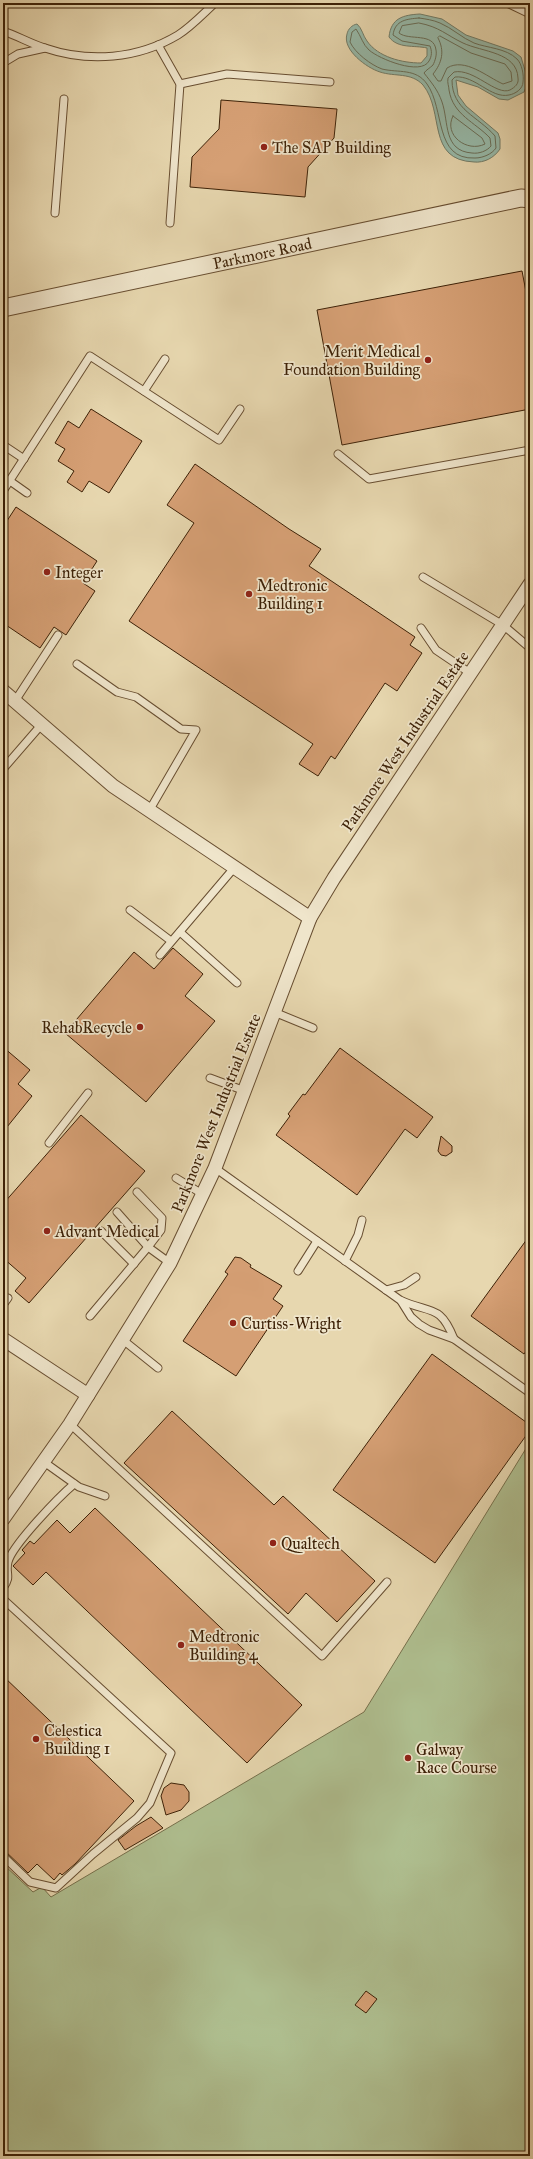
<svg xmlns="http://www.w3.org/2000/svg" width="533" height="2159" font-family="'IM FELL Great Primer',serif">
<style>
.green{fill:#afbf90;stroke:#76704c}
.water{fill:#97baaa;stroke:#737d69}
.lines{fill:none;stroke-linecap:round;stroke-linejoin:round}
.shore{stroke:#6a6e58;stroke-width:1}
.building{fill:#d59f74;stroke:#3d2107}
.service-casing{stroke:#684e31;stroke-width:9}
.minor-casing{stroke:#684e31;stroke-width:15}
.tertiary-casing{stroke:#684e31;stroke-width:19}
.service{stroke:#efe5cb;stroke-width:7}
.minor{stroke:#efe5cb;stroke-width:13}
.tertiary{stroke:#efe5cb;stroke-width:17}
.poi-dot{fill:#8f2418;stroke:#efe5cb;stroke-width:1.5}
.labels{text-anchor:middle;dominant-baseline:central;stroke-width:3.5;stroke-linejoin:round;paint-order:stroke}
.poi-label{font-size:16px;fill:#3d2107;stroke:#efe5cb;text-anchor:start}
.street-label{font-size:16px;fill:#3d2107;stroke:#efe5cb}
</style>
<rect width="100%" height="100%" fill="#e7d7af"/>
<filter id="stains"><feTurbulence type="fractalNoise" baseFrequency=".005" numOctaves="4"/><feColorMatrix values="0 0 0 0 .2 0 0 0 0 .09 0 0 0 0 .02 0 0 0 .5 -.17"/></filter>
<radialGradient id="worn" r=".72"><stop offset=".6" stop-color="#630" stop-opacity="0"/><stop offset="1" stop-color="#630" stop-opacity=".3"/></radialGradient>
<!-- green -->
<path class="green" d="M530 1442V2156H3V1864L33 1892 42 1887 51 1897 364 1712Z"/>
<!-- water -->
<path class="water" d="M420 14 442 19 466 35 513 51 521 57 527 77V85L524 92 508 100 499 99 478 87 456 80 458 95 466 106 498 133 500 139V149C494 158 484 163 474 162 426 160 445 112 423 85 411 72 395 77 380 72 367 68 342 50 347 34 348 29 352 25 357 24 362 28 363 36 367 41 378 57 402 63 421 63L427 56V48C414 45 398 49 389 37 391 18 403 15 420 14Z"/>
<g class="lines">
<!-- shore -->
<g class="shore">
<path d="M419 18C426 19 433 20 440 23 452 28 462 38 474 43 487 48 506 48 517 59 522 64 524 75 523 82 523 89 515 94 509 95 491 99 475 75 455 77L452 80C452 110 478 116 495 136L496 148C492 154 483 158 475 158 434 160 445 109 427 84 416 68 398 73 382 69 371 65 355 53 350 42L352 32 356 29C361 36 363 45 369 50 379 59 421 76 429 61 432 56 432 51 430 46L402 41 393 35C395 20 407 19 419 18Z"/>
<path d="M419 23C440 27 446 35 463 43 482 52 517 52 518 78 519 84 515 87 510 90 496 96 474 68 454 72L448 78C447 83 449 86 449 90 453 115 475 122 490 138L491 146C487 151 479 154 472 153 443 151 449 122 442 102 438 90 431 82 424 73 426 70 430 68 433 65 435 61 437 55 436 50 434 32 409 41 399 33L402 26Z"/>
<path d="M440 36 471 53 505 64 511 72 512 81 503 84C487 77 465 57 447 68L441 81H438L433 74C442 63 445 51 438 38Z"/>
<path d="M453 116 482 138 485 144C467 153 443 135 453 116Z"/>
</g>
</g>
<!-- building -->
<g class="building">
<path d="M221 100 337 109 334 138 308 167 305 197 190 187 192 157 219 129Z"/>
<path d="M522 271 527 297 530 296V409L342 445 317 310Z"/>
<path d="M91 409 142 441 109 493 89 481 82 492 67 482 74 471 58 461 65 449 55 443 68 421 79 428Z"/>
<path d="M195 464 289 529 321 549 309 566 415 637 410 645 422 653 397 691 385 683 335 759 331 756 318 776 299 764 313 744 129 621 194 523 167 505Z"/>
<path d="M16 507 97 561 83 583 95 591 66 635 54 627 40 648 3 623V527Z"/>
<path d="M173 948 203 974 185 996 215 1021 146 1102 65 1033 134 952 154 969Z"/>
<path d="M3 1047 30 1070 18 1084 32 1096 3 1132Z"/>
<path d="M340 1048 433 1117 417 1138 405 1129 357 1195 276 1135 290 1116 288 1114 303 1094 305 1095Z"/>
<path d="M81 1115 145 1171 29 1303 15 1291 26 1278 3 1258V1204Z"/>
<path d="M441 1136 452 1146V1152L446 1156 441 1155 438 1151Z"/>
<path d="M530 1235V1346L524 1354 471 1316Z"/>
<path d="M235 1257 241 1258 251 1265 250 1267 282 1286 273 1299 283 1306 236 1376 183 1341 228 1274 225 1272Z"/>
<path d="M432 1354 530 1425V1430L435 1563 333 1490Z"/>
<path d="M172 1411 274 1505 283 1496 375 1581 337 1622 306 1593 288 1614 124 1463Z"/>
<path d="M95 1508 302 1705 247 1763 46 1572 33 1585 13 1566 25 1553 22 1550 30 1541 34 1544 57 1520 70 1533Z"/>
<path d="M3 1676 134 1801 75 1864 62 1875 60 1873 54 1880 37 1864 28 1873 3 1849Z"/>
<path d="M171 1783 184 1785 189 1792V1801L181 1810 166 1815 161 1796 164 1788Z"/>
<path d="M151 1817 163 1828 125 1850 118 1840 136 1826Z"/>
<path d="M366 1991 377 1999 366 2013 355 2005Z"/>
</g>
<g class="lines">
<defs>
<g id="service">
<path d="M507 3 530 14"/>
<path d="M3 31C18 36 31 44 45 48 89 63 138 59 178 35 191 27 203 14 215 3"/>
<path d="M158 45 180 84 170 223"/>
<path d="M3 63 18 54 45 48"/>
<path d="M180 84 227 74 330 82"/>
<path d="M55 213 64 99"/>
<path d="M144 391 165 359"/>
<path d="M3 445 24 459"/>
<path d="M338 454 369 479 530 450"/>
<path d="M10 481 27 493"/>
<path d="M3 491 90 356 219 440 240 409"/>
<path d="M423 577 503 625 530 648"/>
<path d="M421 628 436 650 470 673"/>
<path d="M77 664 117 692 136 697 181 729 196 730 149 811"/>
<path d="M15 701 58 635"/>
<path d="M3 769 42 724"/>
<path d="M130 910 171 941"/>
<path d="M180 932 237 983"/>
<path d="M160 955 234 868"/>
<path d="M274 1012 313 1028"/>
<path d="M210 1078 245 1091"/>
<path d="M49 1143 88 1093"/>
<path d="M215 1168 400 1300C430 1314 440 1303 454 1339"/>
<path d="M176 1178 204 1195"/>
<path d="M117 1212 148 1247 161 1230 162 1218 137 1192"/>
<path d="M101 1231 134 1264"/>
<path d="M345 1261 358 1235 362 1220"/>
<path d="M298 1271 317 1241"/>
<path d="M386 1290 404 1285 416 1277"/>
<path d="M401 1301 411 1317 419 1324 429 1330 454 1339 530 1393"/>
<path d="M3 1305 8 1298"/>
<path d="M90 1316 148 1247 170 1263"/>
<path d="M123 1340 158 1368"/>
<path d="M70 1424 322 1656 387 1582"/>
<path d="M44 1462 79 1487 105 1496"/>
<path d="M3 1588C12 1576 5 1574 8 1562 12 1545 60 1496 74 1484"/>
<path d="M3 1599 171 1753 150 1803 137 1818 93 1854 56 1888 30 1882 3 1856"/>
</g>
<g id="minor">
<path d="M3 691 113 786 310 918"/>
<path d="M3 1339 88 1395"/>
<path d="M3 1519 70 1424 170 1263 215 1168 310 918 334 878 530 584"/>
</g>
<g id="tertiary">
<path id="s1" d="M3 308 521 198 530 199"/>
</g>
</defs>
<!-- service casing -->
<use href="#service" class="service-casing"/>
<!-- minor casing -->
<use href="#minor" class="minor-casing"/>
<!-- tertiary casing -->
<use href="#tertiary" class="tertiary-casing"/>
<!-- service -->
<use href="#service" class="service"/>
<!-- minor -->
<use href="#minor" class="minor"/>
<!-- tertiary -->
<use href="#tertiary" class="tertiary"/>
</g>
<!-- markers -->
<g class="poi-dot">
<circle cx="264" cy="147" r="4"/>
<circle cx="428" cy="360" r="4"/>
<circle cx="47" cy="572" r="4"/>
<circle cx="249" cy="594" r="4"/>
<circle cx="140" cy="1027" r="4"/>
<circle cx="47" cy="1231" r="4"/>
<circle cx="233" cy="1323" r="4"/>
<circle cx="273" cy="1543" r="4"/>
<circle cx="181" cy="1645" r="4"/>
<circle cx="36" cy="1739" r="4"/>
<circle cx="408" cy="1758" r="4"/>
</g>
<g class="labels">
<!-- poi labels -->
<g class="poi-label">
<text x="272" y="147">The SAP Building</text>
<text x="420" y="351" text-anchor="end">Merit Medical<tspan x="420" dy="18">Foundation Building</tspan></text>
<text x="55" y="572">Integer</text>
<text x="257" y="585">Medtronic<tspan x="257" dy="18">Building 1</tspan></text>
<text x="132" y="1027" text-anchor="end">RehabRecycle</text>
<text x="55" y="1231">Advant Medical</text>
<text x="241" y="1323">Curtiss-Wright</text>
<text x="281" y="1543">Qualtech</text>
<text x="189" y="1636">Medtronic<tspan x="189" dy="18">Building 4</tspan></text>
<text x="44" y="1730">Celestica<tspan x="44" dy="18">Building 1</tspan></text>
<text x="416" y="1749">Galway<tspan x="416" dy="18">Race Course</tspan></text>
</g>
<!-- street labels -->
<g class="street-label">
<text stroke="none"><textPath href="#s1" startOffset="265">Parkmore Road</textPath></text>
<text transform="translate(405 741) rotate(-56)">Parkmore West Industrial Estate</text>
<text transform="translate(216 1113) rotate(-68)">Parkmore West Industrial Estate</text>
</g>
</g>
<!-- margin -->
<rect width="533" height="2159" fill="none" stroke="#e7d7af" stroke-width="16"/>
<rect x="4" y="4" width="525" height="2151" fill="none" stroke="#3d2107" stroke-width="2"/>
<rect x="8" y="8" width="517" height="2143" fill="none" stroke="#3d2107"/>
<rect width="100%" height="100%" filter="url(#stains)"/>
<rect width="100%" height="100%" fill="url(#worn)"/>
</svg>
